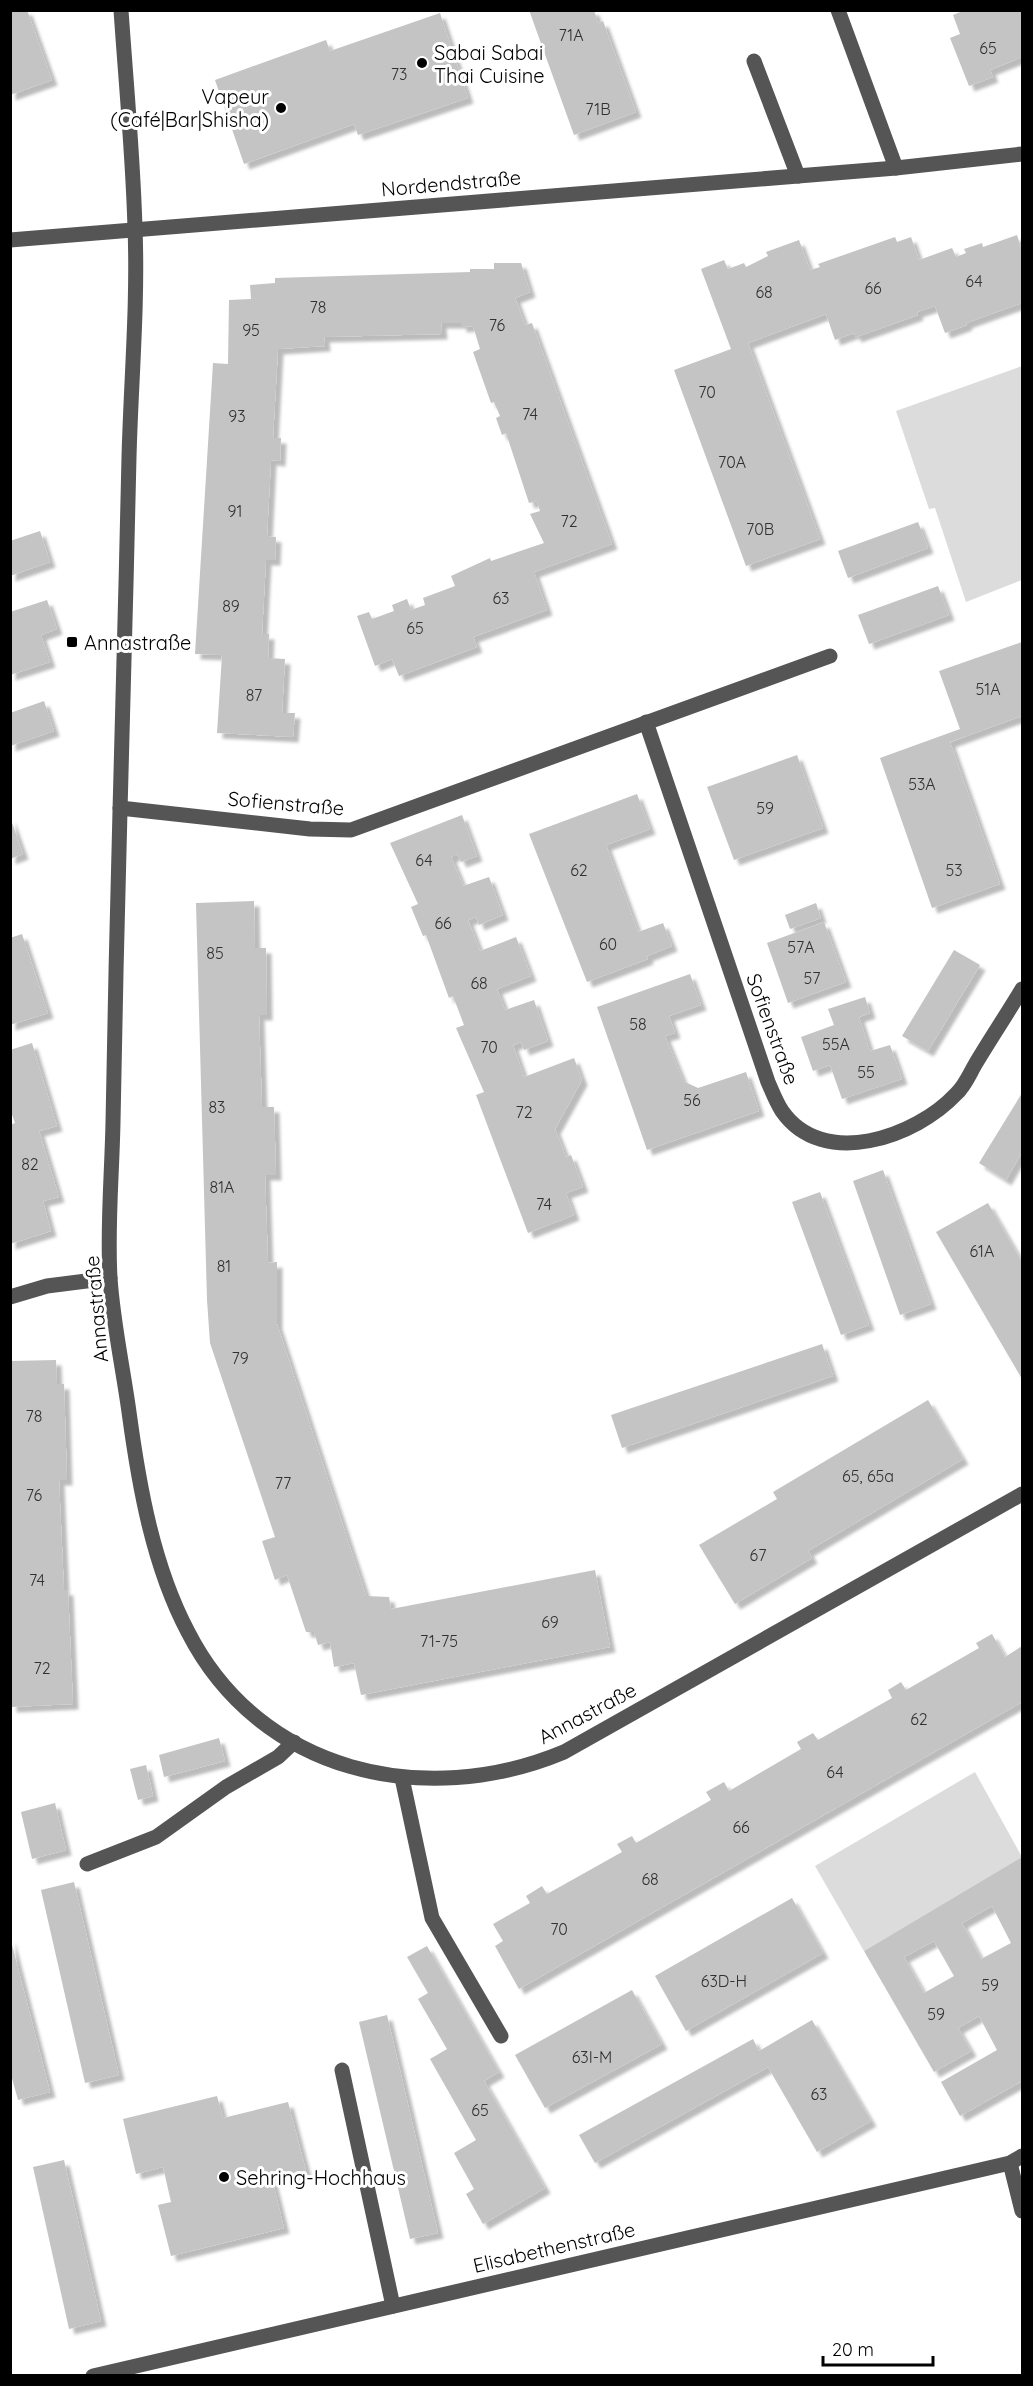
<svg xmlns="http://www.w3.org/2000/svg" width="1033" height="2386" font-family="Quicksand,sans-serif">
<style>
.green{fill:#dcdcdc}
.building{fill:#c4c4c4;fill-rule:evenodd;filter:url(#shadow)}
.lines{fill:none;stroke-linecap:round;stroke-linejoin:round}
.minor{stroke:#555;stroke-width:15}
.poi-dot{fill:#000;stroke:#fff;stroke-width:2}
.labels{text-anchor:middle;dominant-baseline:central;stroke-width:6;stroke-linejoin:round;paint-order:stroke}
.number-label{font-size:16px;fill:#313131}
.poi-label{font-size:20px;fill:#000;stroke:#fff;text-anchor:start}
.street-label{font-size:20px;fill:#000;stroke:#fff}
</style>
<defs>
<filter id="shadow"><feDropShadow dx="5.5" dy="5.5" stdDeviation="1.5" flood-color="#0004"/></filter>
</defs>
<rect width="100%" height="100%" fill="#fff"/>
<!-- green -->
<g class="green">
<path d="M1022 366V580L966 602 935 508 929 509 896 411Z"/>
<path d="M975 1772 1022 1857 864 1951 815 1866Z"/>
</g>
<!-- building -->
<g class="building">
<path d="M10 10H27L52 80 10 95Z"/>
<path d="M529 10H594L598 23 603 21 636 112 574 135Z"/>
<path d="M965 10H1022V57L990 70 993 77 969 86 950 38 960 34 953 15Z"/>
<path d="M440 13 468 98 358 135 354 124 244 164 215 80 326 40 330 51Z"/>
<path d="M1017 235 1022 251V303L966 323 967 325 945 333 935 306 917 312 918 315 856 337 854 333 835 340 826 314 748 343 820 539 746 566 674 370 731 349 701 269 724 260 728 269 744 263 746 267 768 256 766 252 799 240 810 270 820 267 818 264 895 237 897 242 911 237 919 260 952 248 956 257 966 253 964 249 982 243 983 247Z"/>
<path d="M494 263H521L530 292 515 298 525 325 532 323 612 544 534 572 547 610 473 637 477 647 399 676 392 659 375 666 357 616 369 612 372 619 394 611 392 605 407 599 411 610 425 605 423 598 455 586 451 576 490 558 491 561 544 543 530 514 540 511 537 501 529 503 506 433 502 435 496 418 500 416 494 402 491 403 473 352 480 349 473 326 461 327V323H441L442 334 324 337 325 346 278 349 273 438H281L280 461 271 460 267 536 276 537 275 560H266L262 634H269L268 658 285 659 282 713H295L293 737 217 733 222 655 195 654 213 363 228 364 229 300 251 299 250 285 275 283V278L470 272V269H494Z"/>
<path d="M918 522 928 548 848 578 838 551Z"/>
<path d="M40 531 50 562 10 576V541Z"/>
<path d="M938 586 949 615 869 644 858 615Z"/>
<path d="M47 600 57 629 41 635 50 662 10 675V612Z"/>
<path d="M1022 642V716L950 742 1000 884 932 908 880 758 960 729 939 671Z"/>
<path d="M44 701 54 731 10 746V713Z"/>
<path d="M797 755 823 828 734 860 707 787Z"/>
<path d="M637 794 650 829 606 845 638 932 663 923 672 946 647 956 648 959 587 982 529 834Z"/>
<path d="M462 815 477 856 461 862 457 854 451 857 463 886 489 877 503 915 479 925 476 917 468 920 480 951 516 937 531 976 497 989 505 1010 534 1000 548 1041 524 1050 521 1042 513 1045 524 1077 574 1058 582 1080 555 1129 566 1157 571 1155 583 1187 566 1193 574 1215 528 1233 476 1095 484 1092 456 1028 464 1025 453 996 449 998 426 935 423 936 411 907 418 904 390 843Z"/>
<path d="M10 817 23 854 10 859Z"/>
<path d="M254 901 255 948H266L267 1015H259L262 1107H274L276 1175H265L268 1263 277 1262V1324L366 1596 389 1597 391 1609 595 1570 610 1647 361 1695 354 1663 334 1667 330 1642 318 1645 314 1632H306L287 1575 275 1580 262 1541 275 1537 210 1343 207 1300 196 903Z"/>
<path d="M816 903 821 918 790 929 785 915Z"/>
<path d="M824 922 846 982 788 1003 767 943Z"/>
<path d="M22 934 48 1013 10 1025V938Z"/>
<path d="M954 950 980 965 928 1051 902 1036Z"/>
<path d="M690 974 701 1005 669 1016 675 1033 665 1036 683 1081 698 1088 746 1072 759 1111 647 1150 597 1007Z"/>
<path d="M865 997 870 1013 859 1017 870 1051 890 1045 902 1079 842 1099 830 1065 813 1071 801 1037 834 1025 828 1009Z"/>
<path d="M32 1043 57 1126 39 1131 59 1197 43 1201 51 1231 10 1244V1125L15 1123 10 1109V1050Z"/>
<path d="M1022 1093V1152L1006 1180 979 1163Z"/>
<path d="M883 1170 931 1304 900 1315 853 1181Z"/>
<path d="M820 1192 869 1325 841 1335 792 1202Z"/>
<path d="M988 1203 1022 1262V1379L936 1232Z"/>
<path d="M822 1344 833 1376 622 1448 611 1415Z"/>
<path d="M56 1360 57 1384H64L67 1480H59L64 1590H68L73 1704 11 1707 10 1361Z"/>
<path d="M928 1400 963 1459 808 1551 812 1558 735 1604 699 1545 777 1499 773 1492Z"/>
<path d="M992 1634 1005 1657 1022 1646V1702L519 1989 495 1946 503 1941 493 1924 530 1903 526 1896 542 1886 547 1894 622 1852 617 1844 632 1836 636 1843 711 1800 706 1792 724 1782 729 1791 801 1749 797 1742 813 1733 818 1740 892 1698 888 1690 901 1682 906 1690 979 1648 976 1643Z"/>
<path d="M219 1738 225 1761 164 1777 159 1755Z"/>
<path d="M146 1765 153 1796 138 1800 130 1769Z"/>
<path d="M55 1803 66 1850 32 1859 21 1812Z"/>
<path d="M1022 1857V2081L960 2116 941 2082 997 2050 979 2016 958 2028 971 2051 934 2072 864 1951ZM992 1906 1011 1943 981 1959 962 1923ZM934 1941 954 1976 924 1993 904 1957Z"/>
<path d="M74 1882 119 2075 85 2083 41 1890Z"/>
<path d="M792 1898 823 1953 686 2031 655 1976Z"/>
<path d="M10 1937 50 2092 18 2100 10 2071Z"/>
<path d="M427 1946 499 2072 484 2081 545 2188 483 2224 466 2194 474 2189 454 2153 476 2140 430 2059 447 2049 418 1999 428 1993 407 1957Z"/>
<path d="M632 1990 662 2044 545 2108 515 2055Z"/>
<path d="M387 2015 438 2233 410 2239 359 2022Z"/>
<path d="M812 2020 871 2121 817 2152 768 2067 595 2163 579 2135 753 2039 759 2051Z"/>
<path d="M217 2096 223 2118 288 2102 306 2171 272 2179 284 2228 171 2256 158 2205 171 2202 163 2167 136 2174 123 2119Z"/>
<path d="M64 2160 101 2321 69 2329 33 2167Z"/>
</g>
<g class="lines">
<!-- minor -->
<g class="minor">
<path d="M121 10C126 83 133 156 135 228 138 304 131 381 129 457 126 575 124 693 120 811 117 915 115 1018 113 1122 112 1174 107 1227 110 1278 113 1323 123 1368 129 1412 139 1486 153 1566 188 1632 260 1773 425 1810 564 1752L1022 1494"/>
<path d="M838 10 896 168"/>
<path d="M754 61 798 176"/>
<path d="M10 240 896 168 1022 154"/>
<path d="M646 722 768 1082C772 1091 776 1102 782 1111 823 1170 916 1137 956 1094 965 1086 970 1073 976 1063 991 1038 1007 1014 1022 989"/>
<path d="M120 808 310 829 351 830 830 656"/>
<path d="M10 1297 47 1286 110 1278"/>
<path d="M402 1778 432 1918 501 2036"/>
<path d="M87 1864 156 1837 226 1787 278 1757 294 1742"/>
<path d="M342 2070 393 2306"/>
<path d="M1010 2163 1022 2211"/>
<path d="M93 2376 1010 2163 1022 2156"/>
</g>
</g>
<!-- markers -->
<g class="poi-dot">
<circle cx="422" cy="63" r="6"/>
<circle cx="281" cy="108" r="6"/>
<rect x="66" y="636" width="12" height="12" rx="3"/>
<circle cx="224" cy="2177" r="6"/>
</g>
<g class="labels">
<!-- number labels -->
<g class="number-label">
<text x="571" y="35">71A</text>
<text x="988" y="48">65</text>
<text x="399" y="74">73</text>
<text x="598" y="109">71B</text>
<text x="974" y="281">64</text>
<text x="873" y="288">66</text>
<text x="764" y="292">68</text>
<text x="318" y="307">78</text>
<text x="497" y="325">76</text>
<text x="251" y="330">95</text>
<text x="707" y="392">70</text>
<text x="530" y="414">74</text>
<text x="237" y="416">93</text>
<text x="732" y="462">70A</text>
<text x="235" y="511">91</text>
<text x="569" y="521">72</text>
<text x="760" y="529">70B</text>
<text x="501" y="598">63</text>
<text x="231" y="606">89</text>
<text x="415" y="628">65</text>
<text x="988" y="689">51A</text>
<text x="254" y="695">87</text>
<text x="922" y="784">53A</text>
<text x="765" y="808">59</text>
<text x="424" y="860">64</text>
<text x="579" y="870">62</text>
<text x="954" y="870">53</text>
<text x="443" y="923">66</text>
<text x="608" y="944">60</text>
<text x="801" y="947">57A</text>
<text x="215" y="953">85</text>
<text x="812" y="978">57</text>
<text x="479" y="983">68</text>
<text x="638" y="1024">58</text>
<text x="836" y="1044">55A</text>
<text x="489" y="1047">70</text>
<text x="866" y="1072">55</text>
<text x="692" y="1100">56</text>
<text x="217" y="1107">83</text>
<text x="524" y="1112">72</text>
<text x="30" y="1164">82</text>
<text x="222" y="1187">81A</text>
<text x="544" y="1204">74</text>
<text x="982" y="1251">61A</text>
<text x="224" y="1266">81</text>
<text x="240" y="1358">79</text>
<text x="34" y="1416">78</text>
<text x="868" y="1476">65, 65a</text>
<text x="283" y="1483">77</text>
<text x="34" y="1495">76</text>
<text x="758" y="1555">67</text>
<text x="37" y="1580">74</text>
<text x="550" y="1622">69</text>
<text x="439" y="1641">71-75</text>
<text x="42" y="1668">72</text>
<text x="919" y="1719">62</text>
<text x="835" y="1772">64</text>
<text x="741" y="1827">66</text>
<text x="650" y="1879">68</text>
<text x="559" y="1929">70</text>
<text x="724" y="1981">63D-H</text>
<text x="990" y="1985">59</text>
<text x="936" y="2014">59</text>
<text x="592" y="2057">63I-M</text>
<text x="819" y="2094">63</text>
<text x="480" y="2110">65</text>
</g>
<!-- poi labels -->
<g class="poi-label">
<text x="434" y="52">Sabai Sabai<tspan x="434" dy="23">Thai Cuisine</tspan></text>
<text x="269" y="96" text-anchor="end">Vapeur<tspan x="269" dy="23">(Café|Bar|Shisha)</tspan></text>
<text x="84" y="642">Annastraße</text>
<text x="236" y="2177">Sehring-Hochhaus</text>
</g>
<!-- street labels -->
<g class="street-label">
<text transform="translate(451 183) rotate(-5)">Nordendstraße</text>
<text transform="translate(286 803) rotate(5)">Sofienstraße</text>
<text transform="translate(773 1029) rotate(70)">Sofienstraße</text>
<text transform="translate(96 1309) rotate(-95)">Annastraße</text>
<text transform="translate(587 1713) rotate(-28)">Annastraße</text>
<text transform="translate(554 2247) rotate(-13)">Elisabethenstraße</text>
</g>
</g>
<!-- border -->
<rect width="1033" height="2386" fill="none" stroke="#000000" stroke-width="24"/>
<!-- scale -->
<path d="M823 2356v9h110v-9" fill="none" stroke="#000000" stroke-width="3"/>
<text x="832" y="2356" font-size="18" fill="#000000" stroke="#ffffff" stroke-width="4.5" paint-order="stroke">20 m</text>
</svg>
